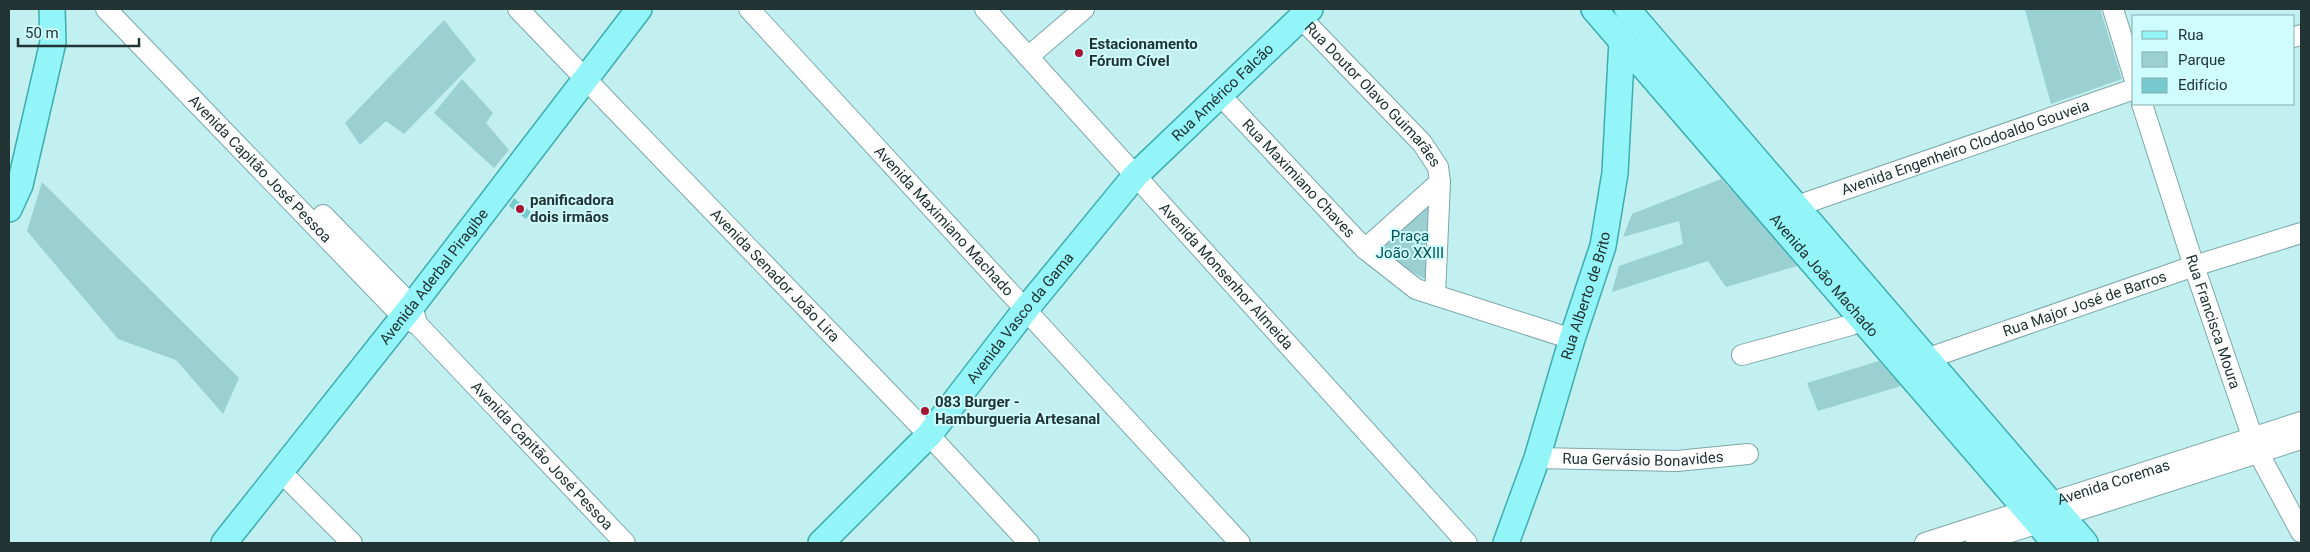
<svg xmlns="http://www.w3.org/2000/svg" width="2310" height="552" font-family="Roboto,sans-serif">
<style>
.green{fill:#9ad0d1}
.building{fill:#76cacd}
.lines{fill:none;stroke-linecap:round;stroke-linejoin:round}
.minor-casing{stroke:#7da7a9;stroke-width:22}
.major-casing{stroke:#3dadb0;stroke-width:28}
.minor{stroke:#fff;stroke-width:20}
.major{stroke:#94f5f8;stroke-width:25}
.poi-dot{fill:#aa1433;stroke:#cffcfe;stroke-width:2}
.labels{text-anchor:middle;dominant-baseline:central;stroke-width:4;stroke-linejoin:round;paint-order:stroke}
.poi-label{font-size:15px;font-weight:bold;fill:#213333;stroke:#cffcfe;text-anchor:start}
.street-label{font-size:15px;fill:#213333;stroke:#cffcfe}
.park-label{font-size:15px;fill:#035255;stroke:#cffcfe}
</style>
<rect width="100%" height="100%" fill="#c2eff0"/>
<!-- green -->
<g class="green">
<path d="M2029 9H2100L2122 79 2051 104 2025 10Z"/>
<path d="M444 20 476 60 404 134 386 121 360 145 345 123Z"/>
<path d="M462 79 493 113 486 123 509 150 494 168 434 113Z"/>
<path d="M1721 179 1800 265 1726 287 1708 261 1612 292 1619 266 1683 244 1679 221 1623 237 1632 214Z"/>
<path d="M42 182 239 378 223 414 176 360 118 339 27 231Z"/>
<path d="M1433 196 1430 282 1372 249Z"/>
<path d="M1879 361 1901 386 1818 411 1807 383Z"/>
</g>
<!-- building -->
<path class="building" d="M514 198 531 212 526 219 509 206Z"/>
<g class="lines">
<defs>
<g id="minor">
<path id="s1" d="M106 9 403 317 418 325 625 543"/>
<path id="s2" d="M518 9 929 435 1029 543"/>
<path id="s3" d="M749 9 1240 543"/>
<path id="s4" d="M985 9 1467 543"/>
<path d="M2113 9 2134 77"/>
<path id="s5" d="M1301 18 1422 143 1438 167 1440 182 1435 295"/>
<path d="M2294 37 2301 35"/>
<path d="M1028 57 1084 9"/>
<path id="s6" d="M1219 94 1365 249 1416 289 1572 339"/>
<path id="s7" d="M2142 104 2194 266 2253 439 2259 454 2301 532"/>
<path id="s8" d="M1797 206 2134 89"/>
<path d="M323 215 412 306 416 320"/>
<path d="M1365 249 1440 182"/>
<path d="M1742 355 1851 325 1861 319"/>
<path id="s9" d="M1926 359 2194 266 2301 233"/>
<path id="s10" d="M1537 458 1677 461 1748 454"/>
<path d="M281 472 352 543"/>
<path id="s11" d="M1925 543 2301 422"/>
<path d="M1976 543 2301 439"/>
</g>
<g id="major">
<path id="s12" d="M1594 9 2055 543"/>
<path d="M1627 9 2085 543"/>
<path d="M9 209 20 185 53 42 52 9"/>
<path id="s13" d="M224 543 412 306 639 9"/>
<path id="s14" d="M821 543 929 435 1026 309 1135 176 1310 9"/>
<path id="s15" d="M1506 543 1537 458 1572 339 1603 246 1615 173 1622 40"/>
</g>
</defs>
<!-- minor casing -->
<use href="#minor" class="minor-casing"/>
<!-- major casing -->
<use href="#major" class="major-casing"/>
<!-- minor -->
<use href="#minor" class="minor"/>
<!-- major -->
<use href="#major" class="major"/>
</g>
<!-- markers -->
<g class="poi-dot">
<circle cx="1079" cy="53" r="5"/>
<circle cx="520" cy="209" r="5"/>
<circle cx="925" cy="411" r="5"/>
</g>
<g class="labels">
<!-- poi labels -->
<g class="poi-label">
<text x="1089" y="44">Estacionamento<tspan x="1089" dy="17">Fórum Cível</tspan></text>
<text x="530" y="200">panificadora<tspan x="530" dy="17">dois irmãos</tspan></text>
<text x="935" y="402">083 Burger -<tspan x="935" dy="17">Hamburgueria Artesanal</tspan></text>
</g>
<!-- street labels -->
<g class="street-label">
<text stroke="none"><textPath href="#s14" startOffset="605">Rua Américo Falcão</textPath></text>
<text stroke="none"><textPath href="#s5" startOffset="105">Rua Doutor Olavo Guimarães</textPath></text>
<text stroke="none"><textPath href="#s8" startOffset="178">Avenida Engenheiro Clodoaldo Gouveia</textPath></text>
<text stroke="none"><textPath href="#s1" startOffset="222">Avenida Capitão José Pessoa</textPath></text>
<text stroke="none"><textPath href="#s6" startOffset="116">Rua Maximiano Chaves</textPath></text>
<text stroke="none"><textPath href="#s3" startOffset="288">Avenida Maximiano Machado</textPath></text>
<text stroke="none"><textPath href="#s2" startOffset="370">Avenida Senador João Lira</textPath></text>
<text stroke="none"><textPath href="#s4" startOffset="360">Avenida Monsenhor Almeida</textPath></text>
<text stroke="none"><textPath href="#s12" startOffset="352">Avenida João Machado</textPath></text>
<text stroke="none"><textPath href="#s13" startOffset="339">Avenida Aderbal Piragibe</textPath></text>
<text stroke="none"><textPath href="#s15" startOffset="260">Rua Alberto de Brito</textPath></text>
<text stroke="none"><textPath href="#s9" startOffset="168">Rua Major José de Barros</textPath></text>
<text stroke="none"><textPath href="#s14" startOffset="301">Avenida Vasco da Gama</textPath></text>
<text stroke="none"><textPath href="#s7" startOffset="229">Rua Francisca Moura</textPath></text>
<text stroke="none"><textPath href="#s1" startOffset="625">Avenida Capitão José Pessoa</textPath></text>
<text stroke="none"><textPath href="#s10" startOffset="106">Rua Gervásio Bonavides</textPath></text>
<text stroke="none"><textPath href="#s11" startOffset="198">Avenida Coremas</textPath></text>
</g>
<!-- park labels -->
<g class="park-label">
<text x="1410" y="236">Praça<tspan x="1410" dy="17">João XXIII</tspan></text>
</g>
</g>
<!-- border -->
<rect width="2310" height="552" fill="none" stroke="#213333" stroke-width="20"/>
<!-- legend -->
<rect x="2132" y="15" width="162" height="90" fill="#cffcfe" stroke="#89acad"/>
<rect x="2142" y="31" width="25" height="8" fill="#94f5f8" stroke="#89acad"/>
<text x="2178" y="40" font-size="15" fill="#213333">Rua</text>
<rect x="2142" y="52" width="25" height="15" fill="#9ad0d1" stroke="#89acad"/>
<text x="2178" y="65" font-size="15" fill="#213333">Parque</text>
<rect x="2142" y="78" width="25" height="15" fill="#76cacd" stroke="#89acad"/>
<text x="2178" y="90" font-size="15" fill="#213333">Edifício</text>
<!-- scale -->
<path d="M18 38v8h121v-8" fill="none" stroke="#213333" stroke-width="2.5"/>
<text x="25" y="38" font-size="15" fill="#213333" stroke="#cffcfe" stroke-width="4" paint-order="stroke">50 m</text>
</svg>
